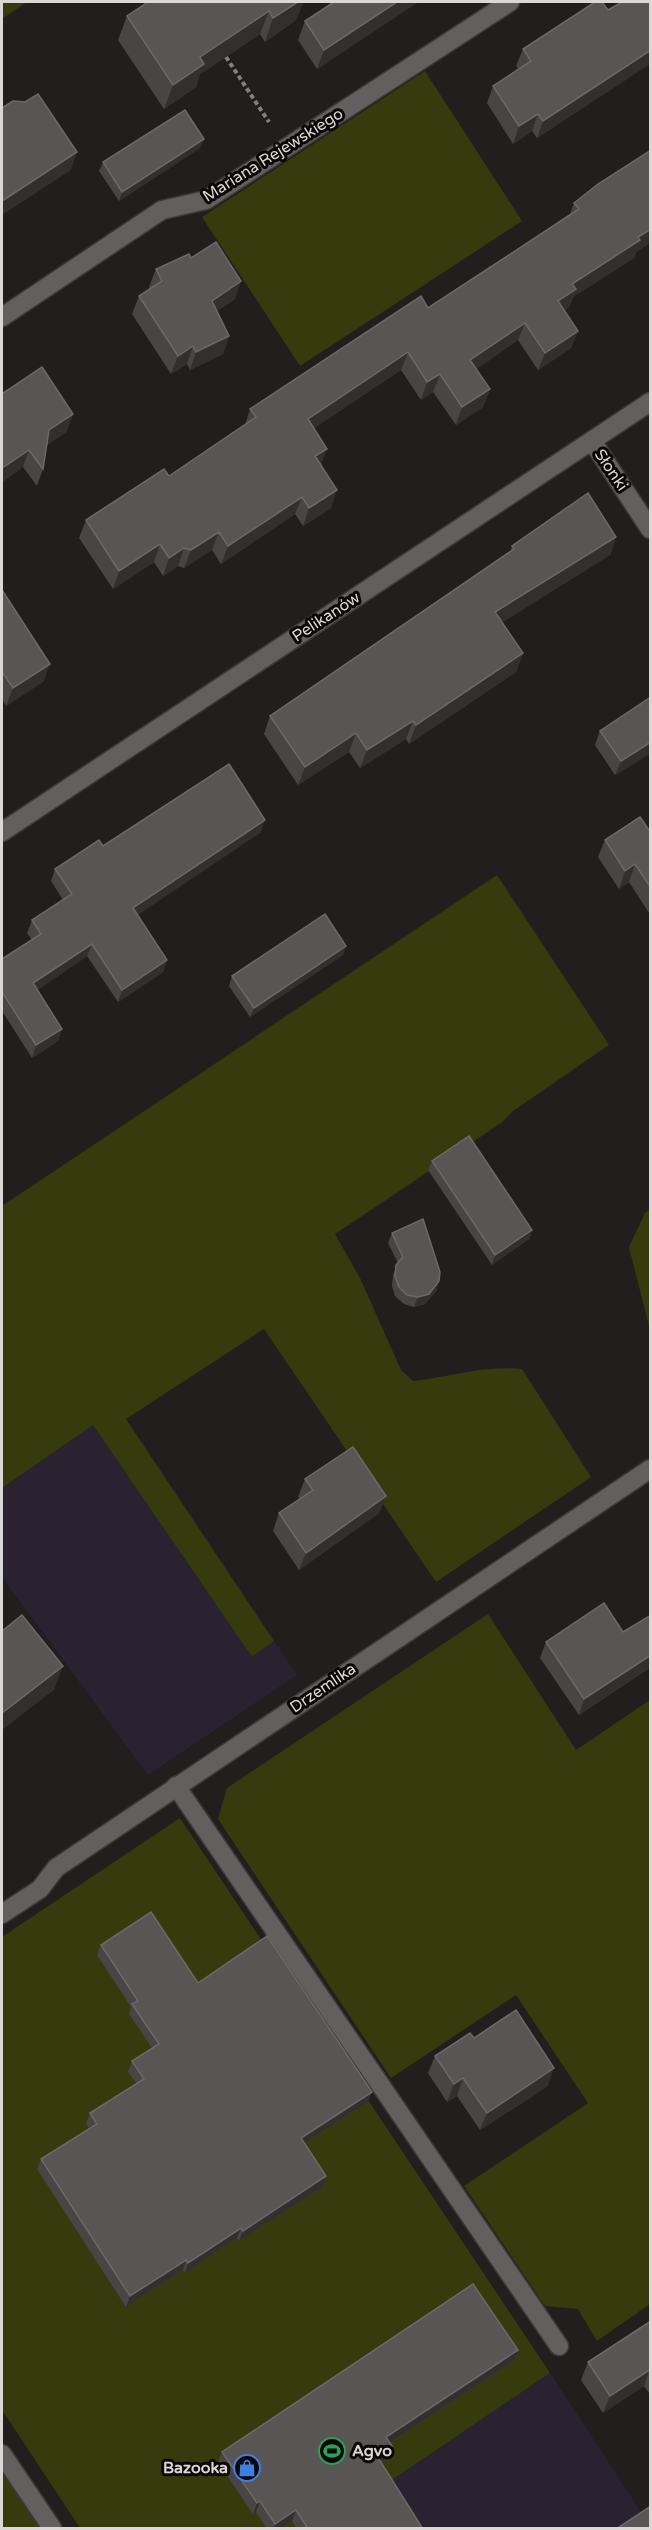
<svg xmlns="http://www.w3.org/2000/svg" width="652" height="2530" font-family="'Varela Round',sans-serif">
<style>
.commercial{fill:#2b2231}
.green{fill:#363b0e}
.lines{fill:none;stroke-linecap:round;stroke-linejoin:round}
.minor-casing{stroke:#3c3a39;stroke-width:21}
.path{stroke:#827f7e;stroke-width:4;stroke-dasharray:4.5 3;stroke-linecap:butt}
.minor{stroke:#625f5e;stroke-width:18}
.wall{fill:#484544}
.shaded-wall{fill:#322f2e}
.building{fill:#585554;stroke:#6c6968;stroke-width:1.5}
.labels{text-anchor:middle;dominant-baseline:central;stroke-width:6;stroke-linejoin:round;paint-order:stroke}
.street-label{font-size:16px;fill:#dad8d7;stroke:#0a0908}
.poi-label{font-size:16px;font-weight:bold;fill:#dad8d7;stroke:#0a0908;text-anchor:start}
</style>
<rect width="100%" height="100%" fill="#211e1d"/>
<!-- commercial -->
<g class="commercial">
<path d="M93 1425 252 1657 274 1641 297 1675 148 1775 2 1577V1488Z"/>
<path d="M550 2373 643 2515 620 2528H321Z"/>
</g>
<!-- green -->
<g class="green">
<path d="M2 2H27L2 19Z"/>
<path d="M425 71 522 221 300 366 202 217Z"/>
<path d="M497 875 609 1045 513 1111 501 1123 335 1234 360 1278 401 1370 413 1381C452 1377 481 1365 522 1369L591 1477 436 1582 264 1329 126 1419 274 1641 252 1657 93 1425 2 1488V1206Z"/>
<path d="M650 1209V1330L629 1247 645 1213Z"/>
<path d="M488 1614 576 1750 650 1700V2304L597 2341 578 2309 545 2306 464 2186 588 2103 516 1995 391 2078 218 1819 227 1788Z"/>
<path d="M180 1818 550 2373 321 2528H80L2 2410V1937Z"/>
<path d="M2 2471 40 2528H2Z"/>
</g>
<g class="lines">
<defs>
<g id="minor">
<path d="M2 317 162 210 206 200 510 2"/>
<path d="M592 441 650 529"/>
<path d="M2 832 650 402"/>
<path d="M176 1786 559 2346"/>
<path d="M2 1914 40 1889 56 1868 650 1469"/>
<path d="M2 2454 52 2528"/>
</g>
</defs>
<!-- minor casing -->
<use href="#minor" class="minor-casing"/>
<!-- path -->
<path class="path" d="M226 57 269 122"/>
<!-- minor -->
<use href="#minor" class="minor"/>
</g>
<!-- wall -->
<g class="wall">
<path d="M148 2H303L296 20 265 42 260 34 200 74 196 87 164 109 118 40 127 16Z"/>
<path d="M334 2H418L317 69 298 40 305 21Z"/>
<path d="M651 2V63L537 138 532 131 513 144 487 103 493 86 519 69 516 66 523 49 608 10Z"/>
<path d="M204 139 200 148 119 201 99 171 103 162Z"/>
<path d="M651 150V242L636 252 634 258 573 297 569 307 564 311 578 331 571 348 538 370 518 340 476 369 490 389 483 407 456 425 433 392 421 400 401 370 314 428 331 508 303 526 295 514 221 564 212 550 184 568 178 566 163 576 154 562 113 589 79 538 86 520 169 476 245 425 250 409 428 308 570 214 574 203Z"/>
<path d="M191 258 235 299 217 311 229 336 223 354 190 370 187 364 171 374 132 314 139 296 150 289 149 287 156 269Z"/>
<path d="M2 394 73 414 66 432 47 445 43 469 37 486 23 467 2 482Z"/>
<path d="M616 537 610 555 502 622 523 653 516 672 409 744 406 739 360 768 349 752 298 785 264 734 270 716 510 552 512 546Z"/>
<path d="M2 590 44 681 6 706 2 698Z"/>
<path d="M651 697V753L615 775 595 745 600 731Z"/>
<path d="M261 832 137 915 167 960 163 972 118 1002 87 956 37 990 62 1029 58 1041 32 1058 2 1011V959L32 940 27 933 32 920 63 900 51 881 55 869 103 846Z"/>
<path d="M651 833V916L629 882 619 889 598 857 605 840Z"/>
<path d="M343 955 250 1017 229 986 232 976Z"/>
<path d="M432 1161 532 1230 529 1239 492 1265 428 1170Z"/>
<path d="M392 1233 439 1281 436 1291 425 1304 414 1307 404 1304 395 1296 392 1286 393 1275 398 1263 388 1243Z"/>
<path d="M305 1479 386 1496 379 1513 299 1570 273 1531 279 1513 300 1499 298 1497Z"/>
<path d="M651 1615V1667L579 1715 540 1658 546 1642 623 1632Z"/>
<path d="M101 1945 198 1983 368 2102 305 2143 326 2176 323 2187 239 2241 237 2238 185 2273 183 2270 126 2307 37 2169 41 2159 89 2128 86 2124 90 2113 137 2084 128 2072 132 2061 152 2048 129 2014 131 2007 97 1955Z"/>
<path d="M474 2038 548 2086 480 2130 457 2096 447 2102 428 2073 435 2056Z"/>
<path d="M651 2321V2396L644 2386 603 2413 581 2380 588 2362Z"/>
<path d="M514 2361 390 2443 392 2446 388 2457 381 2462 423 2529H297L292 2521 280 2529H267L256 2512 253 2514 218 2462 222 2452Z"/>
</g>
<!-- shaded-wall -->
<g class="shaded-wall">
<path d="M298 2H303L296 20 265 42 273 18Z"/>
<path d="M397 2H418L317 69 324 50Z"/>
<path d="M269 11 260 34 200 74 196 87 164 109 173 85 200 57Z"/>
<path d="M651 50V63L537 138 543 121Z"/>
<path d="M538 114 532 131 513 144 519 126Z"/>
<path d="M204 139 200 148 119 201 122 192Z"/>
<path d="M77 152 71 170 2 215V201Z"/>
<path d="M651 229V242L636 252 634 258 573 297 569 307 551 319 558 301 572 284Z"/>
<path d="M241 281 235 299 206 319 212 301Z"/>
<path d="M525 323 518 340 464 378 470 360Z"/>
<path d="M578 331 571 348 538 370 545 353Z"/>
<path d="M229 336 223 354 190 370 196 352Z"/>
<path d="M193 346 187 364 171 374 178 356Z"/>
<path d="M408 352 401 370 301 437 308 419Z"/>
<path d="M440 374 433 392 421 400 427 382Z"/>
<path d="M490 389 483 407 456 425 462 407Z"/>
<path d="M73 414 66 432 43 448 49 430Z"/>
<path d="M327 449 320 467 315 456Z"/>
<path d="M29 450 23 467 2 482V468Z"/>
<path d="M337 490 331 508 303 526 309 508Z"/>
<path d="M302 497 295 514 221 564 228 546Z"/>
<path d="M219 532 212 550 184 568 191 550Z"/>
<path d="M616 537 610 555 489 631 495 612Z"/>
<path d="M160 544 154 562 113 589 119 571Z"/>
<path d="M184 548 178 566 163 576 169 558Z"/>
<path d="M523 653 516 672 409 744 416 725Z"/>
<path d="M50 664 44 681 6 706 13 688Z"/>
<path d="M413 721 406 739 360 768 367 750Z"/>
<path d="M356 733 349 752 298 785 305 767Z"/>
<path d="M651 742V753L615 775 621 761Z"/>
<path d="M265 820 261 832 129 921 133 908Z"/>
<path d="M635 864 629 882 619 889 625 871Z"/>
<path d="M92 944 87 956 29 996 33 983Z"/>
<path d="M346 946 343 955 250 1017 254 1008Z"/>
<path d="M167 960 163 972 118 1002 122 990Z"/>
<path d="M62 1029 58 1041 32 1058 36 1045Z"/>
<path d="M532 1230 529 1239 492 1265 495 1255Z"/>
<path d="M439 1281 436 1291 425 1304 414 1307 418 1297Z"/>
<path d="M386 1496 379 1513 299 1570 306 1553Z"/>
<path d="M651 1655V1667L579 1715 584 1699Z"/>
<path d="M63 1666 54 1690 2 1730V1713Z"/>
<path d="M554 2068 548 2086 480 2130 487 2113Z"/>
<path d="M463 2078 457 2096 447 2102 454 2084Z"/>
<path d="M372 2092 368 2102 297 2148 301 2138Z"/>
<path d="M326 2176 323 2187 239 2241 243 2231Z"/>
<path d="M241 2228 237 2238 185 2273 188 2263Z"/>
<path d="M186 2260 183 2270 126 2307 130 2296Z"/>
<path d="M518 2350 514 2361 382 2448 386 2437Z"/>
<path d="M650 2368 644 2386 603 2413 610 2396Z"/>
<path d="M392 2446 388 2457 373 2467 377 2456Z"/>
<path d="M260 2501 256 2512 253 2514 257 2503Z"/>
<path d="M296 2510 292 2521 280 2529H273L275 2524Z"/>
</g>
<!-- building -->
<g class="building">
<path d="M148 2H298L273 18 269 11 200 57 204 64 173 85 127 16Z"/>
<path d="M334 2H397L324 50 305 21Z"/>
<path d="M595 2H602L608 10 622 2H651V50L543 121 538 114 519 126 493 86 531 61 523 49Z"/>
<path d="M38 94 77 152 2 201V108L13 101 25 102Z"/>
<path d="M185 110 204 139 122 192 103 162Z"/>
<path d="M651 150V229L638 237 640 240 572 284 576 289 558 301 578 331 545 353 525 323 470 360 490 389 462 407 440 374 427 382 408 352 308 419 327 449 315 456 337 490 309 508 302 497 228 546 219 532 191 550 184 548 169 558 160 544 119 571 86 520 164 469 169 476 256 417 250 409 421 296 428 308 579 209 574 203 598 184Z"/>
<path d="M216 242 241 281 212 301 229 336 196 352 193 346 178 356 139 296 162 281 156 269 189 254 191 258Z"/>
<path d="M42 367 73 414 49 430 43 469 29 450 2 468V394Z"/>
<path d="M588 493 616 537 495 612 523 653 416 725 413 721 367 750 356 733 305 767 270 716 514 549 512 546Z"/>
<path d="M2 590 50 664 13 688 3 673 2 674Z"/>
<path d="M651 697V742L621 761 600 731Z"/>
<path d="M229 764 265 820 133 908 167 960 122 990 92 944 33 983 62 1029 36 1045 2 992V959L41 934 32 920 72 894 55 869 99 840 103 846Z"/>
<path d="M640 817 651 833V888L635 864 625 871 605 840Z"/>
<path d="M325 914 346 946 254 1008 232 976Z"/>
<path d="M469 1136 532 1230 495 1255 432 1161Z"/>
<path d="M423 1219 440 1272 439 1281 429 1294 418 1297 407 1295 399 1287 395 1276 396 1265 403 1257 392 1233Z"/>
<path d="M353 1447 386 1496 306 1553 279 1513 313 1490 305 1479Z"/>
<path d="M604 1603 623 1632 651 1615V1655L584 1699 546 1642Z"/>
<path d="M22 1615 63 1666 2 1713V1631Z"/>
<path d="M151 1912 198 1983 267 1936 372 2092 301 2138 326 2176 243 2231 241 2228 188 2263 186 2260 130 2296 41 2159 97 2124 90 2113 144 2079 132 2061 159 2044 132 2004 138 2001 101 1945Z"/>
<path d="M516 2010 554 2068 487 2113 463 2078 454 2084 435 2056 470 2033 474 2038Z"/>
<path d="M473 2284 518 2350 386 2437 392 2446 377 2456 423 2529H308L296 2510 275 2524 260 2501 257 2503 222 2452Z"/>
<path d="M651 2321V2369L610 2396 588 2362Z"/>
<path d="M651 2506V2529H616Z"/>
</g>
<!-- icons -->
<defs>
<symbol id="stadium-ring" viewBox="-11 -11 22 22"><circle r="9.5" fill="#0a0908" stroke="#2e9e5b" stroke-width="1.5"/><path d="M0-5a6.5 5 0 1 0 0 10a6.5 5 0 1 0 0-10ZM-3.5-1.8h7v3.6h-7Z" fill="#2e9e5b"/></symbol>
<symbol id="shop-ring" viewBox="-11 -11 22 22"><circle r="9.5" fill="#0a0908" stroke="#3f7fe0" stroke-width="1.5"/><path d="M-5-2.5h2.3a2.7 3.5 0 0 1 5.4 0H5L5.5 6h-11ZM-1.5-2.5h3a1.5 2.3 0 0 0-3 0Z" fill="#3f7fe0"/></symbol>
</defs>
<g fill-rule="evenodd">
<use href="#stadium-ring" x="317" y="2436" width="30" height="30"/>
<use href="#shop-ring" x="232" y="2453" width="30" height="30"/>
</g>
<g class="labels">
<!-- street labels -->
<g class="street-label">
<text transform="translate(273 155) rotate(-32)">Mariana Rejewskiego</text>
<text transform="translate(611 470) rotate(56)">Słonki</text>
<text transform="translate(326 617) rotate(-33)">Pelikanów</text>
<text transform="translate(323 1688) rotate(-34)">Drzemlika</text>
</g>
<!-- poi labels -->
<g class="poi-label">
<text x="352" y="2451">Agvo</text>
<text x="228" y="2468" text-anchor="end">Bazooka</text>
</g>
</g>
<!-- border -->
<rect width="652" height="2530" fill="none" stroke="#dad8d7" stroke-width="6"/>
</svg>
